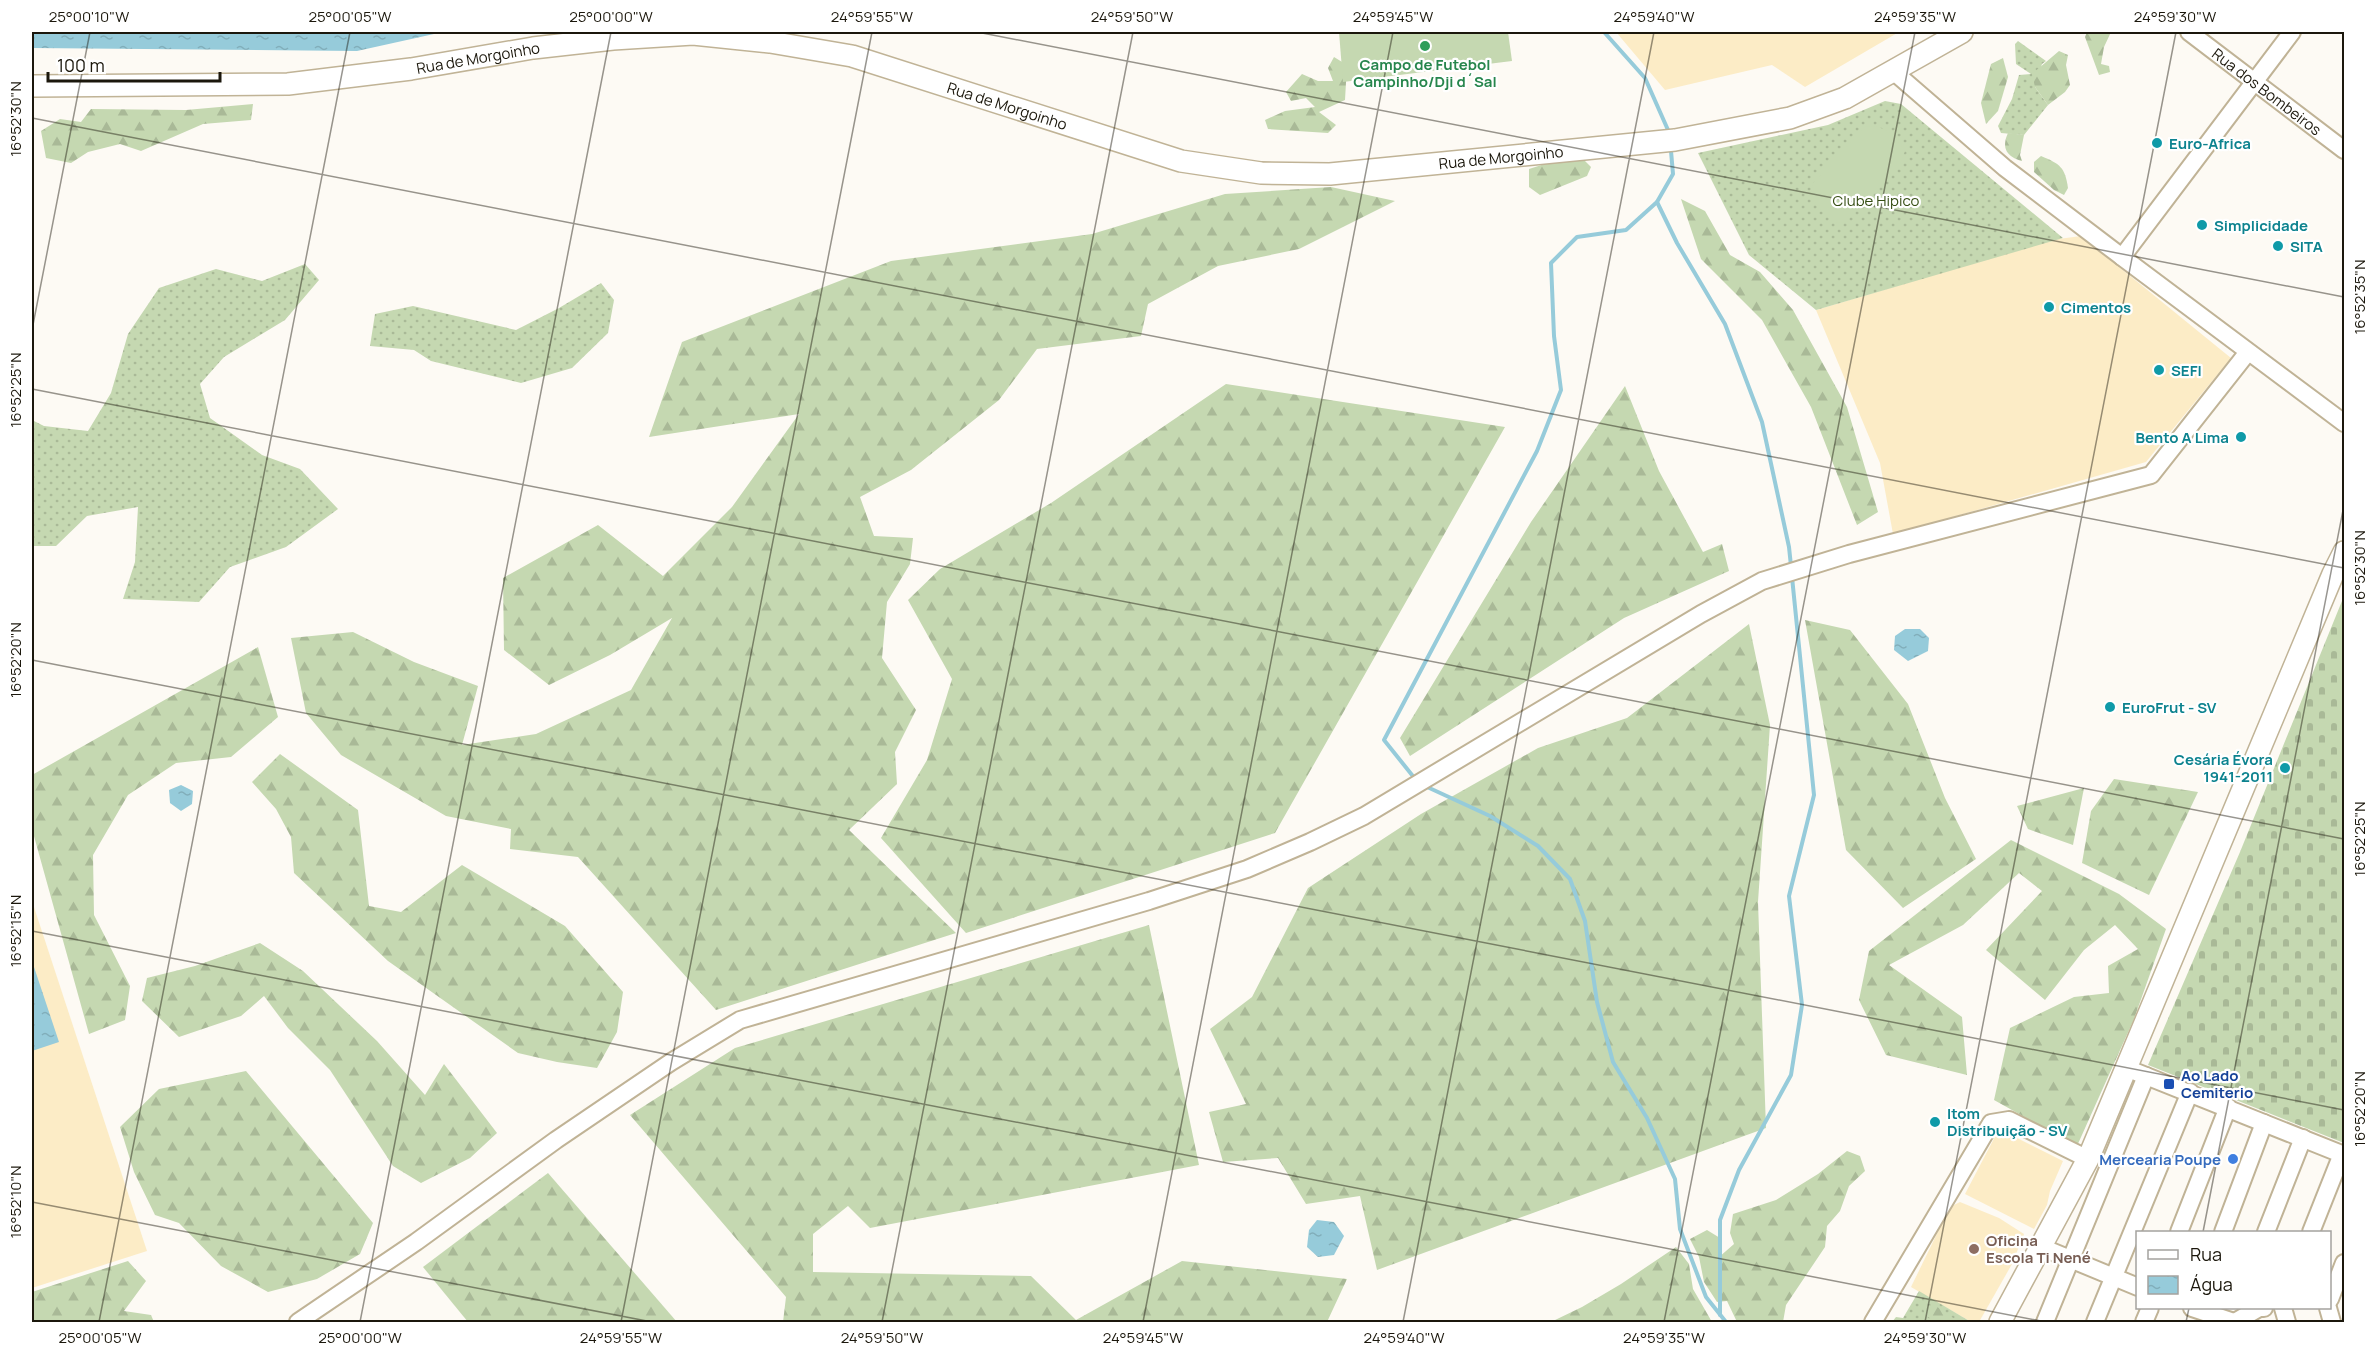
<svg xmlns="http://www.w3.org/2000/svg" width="2376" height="1354" font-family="Manrope,sans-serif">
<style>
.built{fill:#fcecc6}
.grass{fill:url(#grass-dots)}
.forest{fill:url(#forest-firs)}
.cemetery{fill:url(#cemetery-stones)}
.pitch{fill:#c5d8b1}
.water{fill:url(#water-ripples)}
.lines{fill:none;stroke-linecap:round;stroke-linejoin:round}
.stream{stroke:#96cbda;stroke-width:4}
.minor-casing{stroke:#c0b396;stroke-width:20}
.major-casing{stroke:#c0b396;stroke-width:24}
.minor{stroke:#fff;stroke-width:16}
.major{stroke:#fff;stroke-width:21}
.ticks{fill:none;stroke:#1b170c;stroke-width:1.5;stroke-opacity:0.45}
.leisure-dot{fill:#2e9e5b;stroke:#fff;stroke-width:2}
.culture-dot{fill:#0f9aa8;stroke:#fff;stroke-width:2}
.transit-dot{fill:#1a4fb4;stroke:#fff;stroke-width:2}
.shop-dot{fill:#3f7fe0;stroke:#fff;stroke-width:2}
.education-dot{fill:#8d6e63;stroke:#fff;stroke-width:2}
.labels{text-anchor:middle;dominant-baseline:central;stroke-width:4.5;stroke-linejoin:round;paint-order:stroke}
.street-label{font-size:15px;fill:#1b170c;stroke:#fff}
.leisure-label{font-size:15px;font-weight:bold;fill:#27864d;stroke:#fff}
.culture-label{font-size:15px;font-weight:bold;fill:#0d838f;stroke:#fff;text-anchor:start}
.park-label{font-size:15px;fill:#364e14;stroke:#fff}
.transit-label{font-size:15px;font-weight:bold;fill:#164399;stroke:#fff;text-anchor:start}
.shop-label{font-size:15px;font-weight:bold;fill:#366cbe;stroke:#fff;text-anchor:end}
.education-label{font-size:15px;font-weight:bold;fill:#785e54;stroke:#fff;text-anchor:start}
.neatline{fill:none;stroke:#1b170c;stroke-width:2}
.ticks-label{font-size:15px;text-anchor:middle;fill:#1b170c}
</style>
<defs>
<pattern id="grass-dots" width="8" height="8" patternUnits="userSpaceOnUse" patternTransform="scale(1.5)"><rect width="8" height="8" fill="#c5d8b1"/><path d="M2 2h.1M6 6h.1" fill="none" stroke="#a9b997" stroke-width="1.8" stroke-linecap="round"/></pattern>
<pattern id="forest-firs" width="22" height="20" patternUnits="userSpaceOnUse" patternTransform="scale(1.5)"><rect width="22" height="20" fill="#c5d8b1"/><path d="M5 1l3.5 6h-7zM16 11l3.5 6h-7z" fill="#a9b997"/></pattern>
<pattern id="cemetery-stones" width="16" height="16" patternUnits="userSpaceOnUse" patternTransform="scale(1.5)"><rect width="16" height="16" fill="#c5d8b1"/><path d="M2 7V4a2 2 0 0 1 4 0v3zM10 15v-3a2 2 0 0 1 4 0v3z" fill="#a9b997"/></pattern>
<pattern id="water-ripples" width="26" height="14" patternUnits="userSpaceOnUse" patternTransform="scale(1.5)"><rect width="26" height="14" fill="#96cbda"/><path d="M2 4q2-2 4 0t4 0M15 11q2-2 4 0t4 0" fill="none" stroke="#81aeba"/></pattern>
</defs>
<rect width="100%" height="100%" fill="#fdfaf4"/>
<!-- built -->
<g class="built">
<path d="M1616 32H1899L1805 87 1772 65 1665 90Z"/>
<path d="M2081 236 2231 358 2146 462 1893 534 1880 463 1816 310 2051 240Z"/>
<path d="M32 901 147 1251 32 1288Z"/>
<path d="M1999 1129 2063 1161 2050 1191 2047 1205 2034 1229 1965 1194Z"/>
<path d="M1960 1202 1999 1218 2024 1234 2012 1264 1979 1322H1971L1911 1287 1950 1207Z"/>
</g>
<!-- grass -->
<g class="grass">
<path d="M2018 41 2046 61 2042 64 2035 87 2048 105 2024 135 2001 133 1998 126 2012 99 2019 75 2031 74 2016 64 2015 44Z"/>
<path d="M1885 101 1901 104 2063 238 1816 310 1749 255 1698 153 1828 125Z"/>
<path d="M305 264 319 280 285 320 224 357 200 384 210 418 262 455 300 469 338 509 286 547 230 567 199 602 123 599 135 562 138 507 87 516 56 546H32V420L44 426 88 431 111 393 128 334 159 288 216 269 262 281Z"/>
<path d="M601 283 614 300 608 333 572 368 521 383 431 361 414 350 370 346 375 314 413 306 516 330 559 308Z"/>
<path d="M1919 1291 1971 1322H1892L1896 1317 1903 1318Z"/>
</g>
<!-- forest -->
<g class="forest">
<path d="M2087 32H2111L2104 47 2101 64 2109 66 2110 72 2099 75 2085 37Z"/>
<path d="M2059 51 2068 55 2066 65 2070 85 2065 92 2048 105 2035 87 2032 74Z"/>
<path d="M1334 57 1347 65 1345 100 1319 112 1336 125 1328 133 1268 129 1265 120 1285 111 1315 107 1306 98 1291 101 1286 92 1302 74 1318 81H1333L1328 68Z"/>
<path d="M2003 58 2008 77 1998 111 1986 124 1981 103 1991 64Z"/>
<path d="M253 104 251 120 203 124 141 151 120 144 88 152 71 163 46 158 41 131 60 119 81 122 91 109 186 110Z"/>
<path d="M2008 133 2024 135 2020 155 2022 161C2007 157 2001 148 2008 133Z"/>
<path d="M2041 156C2060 164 2065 167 2068 188L2064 195 2054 190 2034 172V162Z"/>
<path d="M1584 160 1591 167 1587 176 1540 195 1529 187V169L1554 161Z"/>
<path d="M1331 187 1395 201 1299 249 1218 266 1148 304 1141 336 1037 349 999 400 911 470 860 497 874 536 913 538 910 564 887 602 882 658 916 710 895 752 897 784 849 830 956 933 716 1010 578 857 510 849 511 829 446 816 341 755 306 713 291 638 353 632 414 662 478 686 462 745 536 734 631 690 672 618 610 655 549 685 504 650 503 578 598 525 663 576 732 507 799 414 649 437 682 342 891 261 1092 234 1225 194Z"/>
<path d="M1681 199 1705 211 1730 255 1760 272 1793 310 1847 407 1878 512 1857 525 1811 407 1762 320 1701 259Z"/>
<path d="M1226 384 1505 427 1275 833 966 933 881 838 927 760 952 679 908 600 940 569 1051 503Z"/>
<path d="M1625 386 1659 471 1703 552 1722 544 1729 571 1624 618 1410 756 1400 738 1531 522Z"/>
<path d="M1805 620 1850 630 1908 704 1945 798 1976 859 1903 908 1846 850Z"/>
<path d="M1749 624 1770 725 1758 902 1766 1128 1377 1270 1360 1196 1306 1204 1278 1158 1223 1162 1209 1112 1246 1104 1210 1029 1252 997 1308 888 1421 814 1538 748 1627 718Z"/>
<path d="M258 647 278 717 231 757 176 763 128 795 93 855 94 915 130 986 125 1020 89 1034 32 829V775Z"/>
<path d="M280 754 358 810 369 906 401 912 462 865 565 926 623 992 617 1032 597 1068 557 1062 518 1053 388 961 294 873 291 837 276 809 252 782Z"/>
<path d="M2114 779 2198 792 2149 895 2082 863 2091 811Z"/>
<path d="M2084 788 2073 845 2028 829 2017 806Z"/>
<path d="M2011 840 2119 894 2166 929 2134 1019 2077 1146 1994 1100 2010 1028 2074 997 2109 993 2108 966 2138 949 2115 925 2084 950 2045 1000 1986 950 2042 891 2019 873 1963 925 1889 965 1962 1017 1967 1075 1886 1055 1859 1000 1869 951Z"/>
<path d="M1149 925 1199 1165 870 1228 848 1206 813 1234V1272L1031 1276 1076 1320 1182 1261 1347 1279 1327 1322H783L786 1297 630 1115 735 1048Z"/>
<path d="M260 943 303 971 377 1041 425 1095 444 1064 497 1133 470 1158 421 1183 393 1166 330 1070 288 1028 264 996 241 1016 179 1037 142 1001 147 978 195 966Z"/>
<path d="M246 1071 373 1223 360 1254 317 1279 268 1292 221 1266 179 1223 155 1215 134 1172 120 1127 159 1089Z"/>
<path d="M1847 1151 1860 1156 1865 1171 1849 1186 1840 1211 1827 1226 1825 1247 1786 1305 1783 1322H1737L1727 1301 1717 1302 1704 1282 1699 1257 1690 1239 1707 1230 1720 1238 1718 1258 1734 1244 1730 1233 1733 1214 1776 1200 1818 1174Z"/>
<path d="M548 1173 677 1322H468L423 1267Z"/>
<path d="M1676 1247 1689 1264 1693 1289 1712 1322H1530L1553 1321 1582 1307 1621 1284Z"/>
<path d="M128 1261 146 1281 124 1311 151 1315 154 1322H32V1292Z"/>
<path d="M1922 1305 1936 1306 1959 1322H1936L1925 1315Z"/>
</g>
<!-- cemetery -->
<path class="cemetery" d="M2344 596V1143L2148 1065 2240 852Z"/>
<!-- pitch -->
<g class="pitch">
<path d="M1339 32H1508L1512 61 1343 82Z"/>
<path d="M1876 126C1890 131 1897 139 1905 151L1901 162 1845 223 1836 222C1822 211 1808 202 1813 183L1865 127Z"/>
</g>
<!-- water -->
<g class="water">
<path d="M32 32H443L357 51 32 48Z"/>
<path d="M1905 629H1920L1929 638 1928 651 1908 661 1894 650 1895 636Z"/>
<path d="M181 785 193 791 192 804 181 811 170 803 169 790Z"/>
<path d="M32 961 59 1042 32 1051Z"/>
<path d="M1317 1220 1334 1222 1344 1236 1334 1255 1318 1257 1307 1247 1309 1230Z"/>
</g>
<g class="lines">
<!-- stream -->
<g class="stream">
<path d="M1604 32 1645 78 1668 130"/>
<path d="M1657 202 1677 243 1725 324 1762 422 1789 547 1791 566"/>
<path d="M1416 780 1384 740 1537 451 1561 390 1554 336 1551 263 1577 237 1626 230 1657 202 1673 174 1671 151"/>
<path d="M1425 786 1490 816 1538 846 1570 879 1585 921 1597 1002 1613 1062 1647 1118 1675 1179 1680 1229 1706 1297 1726 1322"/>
<path d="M1720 1315V1220L1739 1170 1791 1075 1802 1005 1789 896 1814 795 1792 577"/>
</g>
<defs>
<g id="minor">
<path id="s1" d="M2189 32 2344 150"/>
<path d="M2292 32 2122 257 2344 423"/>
<path d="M1893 71 2005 168 2122 257"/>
<path d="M2136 1072 2344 1155"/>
<path d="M2179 1232 2228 1107"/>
<path d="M2223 1232 2264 1123"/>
<path d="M2266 1232 2303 1138"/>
<path d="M2311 1232 2342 1154"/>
<path d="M2041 1247 2138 1287"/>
<path d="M2330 1299 2344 1263"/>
<path d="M2192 1308 2234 1322"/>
<path d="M2283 1308 2287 1322"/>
<path d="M2328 1308 2332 1322"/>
<path d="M298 1322 416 1242 556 1140 671 1062 740 1020 1149 901 1247 869 1310 842 1364 816 1701 614 1762 581 1849 554 2151 475 2248 352"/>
<path d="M1873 1322 1991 1123 2009 1120 2088 1159"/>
<path d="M2045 1322 2146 1076"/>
<path d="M2095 1322 2190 1092"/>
<path d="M2144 1322 2150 1308"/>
<path d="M2235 1322 2259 1308H2264"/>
</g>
<g id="major">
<path id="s2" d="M32 86 288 84 411 69 533 48 613 39 693 34 770 42 852 56 1181 161 1261 173 1330 174 1675 140 1790 118 1845 98 1962 32"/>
<path d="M2000 1322 2088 1159 2333 574 2344 552"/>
</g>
</defs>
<!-- minor casing -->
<use href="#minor" class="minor-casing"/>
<!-- major casing -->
<use href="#major" class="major-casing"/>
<!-- minor -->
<use href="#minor" class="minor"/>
<!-- major -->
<use href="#major" class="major"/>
</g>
<!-- ticks -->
<path class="ticks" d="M977 32 2344 297M32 118 2344 568M32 330 90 32M32 389 2344 839M32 660 2344 1110M32 931 2046 1322M32 1202 652 1322M2203 1232 2344 505M99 1322 350 32M360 1322 611 32M621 1322 872 32M882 1322 1133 32M1143 1322 1393 32M1403 1322 1654 32M1664 1322 1915 32M1925 1322 2176 32M2186 1322 2189 1308"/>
<!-- markers -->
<circle class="leisure-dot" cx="1425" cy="46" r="6"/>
<g class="culture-dot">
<circle cx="2157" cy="143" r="6"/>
<circle cx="2202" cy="225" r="6"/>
<circle cx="2278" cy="246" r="6"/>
<circle cx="2049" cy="307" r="6"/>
<circle cx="2159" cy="370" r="6"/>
<circle cx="2241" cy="437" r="6"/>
<circle cx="2110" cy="707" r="6"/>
<circle cx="2285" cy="768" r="6"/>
<circle cx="1935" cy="1122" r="6"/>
</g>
<rect class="transit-dot" x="2163" y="1078" width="12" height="12" rx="3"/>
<circle class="shop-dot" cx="2233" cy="1159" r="6"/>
<circle class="education-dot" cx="1974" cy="1249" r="6"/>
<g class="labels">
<!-- street labels -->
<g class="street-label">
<text stroke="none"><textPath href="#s2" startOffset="448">Rua de Morgoinho</textPath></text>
<text stroke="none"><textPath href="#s1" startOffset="98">Rua dos Bombeiros</textPath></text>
<text stroke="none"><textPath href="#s2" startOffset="988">Rua de Morgoinho</textPath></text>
<text stroke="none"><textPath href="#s2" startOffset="1492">Rua de Morgoinho</textPath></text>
</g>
<!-- leisure labels -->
<g class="leisure-label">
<text x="1425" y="64">Campo de Futebol<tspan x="1425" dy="17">Campinho/Dji d´Sal</tspan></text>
</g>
<!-- culture labels -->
<g class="culture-label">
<text x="2169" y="143">Euro-Africa</text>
<text x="2214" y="225">Simplicidade</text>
<text x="2290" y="246">SITA</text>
<text x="2061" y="307">Cimentos</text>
<text x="2171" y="370">SEFI</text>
<text x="2229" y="437" text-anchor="end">Bento A Lima</text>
<text x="2122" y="707">EuroFrut - SV</text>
<text x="2273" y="759" text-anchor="end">Cesária Évora<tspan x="2273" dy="17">1941-2011</tspan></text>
<text x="1947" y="1113">Itom<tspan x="1947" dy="17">Distribuição - SV</tspan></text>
</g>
<!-- park labels -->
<g class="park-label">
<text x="1876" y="200">Clube Hipico</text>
</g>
<!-- transit labels -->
<g class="transit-label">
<text x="2181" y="1075">Ao Lado<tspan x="2181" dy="17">Cemiterio</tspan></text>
</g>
<!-- shop labels -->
<g class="shop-label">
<text x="2221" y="1159">Mercearia Poupe</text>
</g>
<!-- education labels -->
<g class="education-label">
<text x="1986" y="1240">Oficina<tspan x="1986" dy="17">Escola Ti Nené</tspan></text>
</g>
</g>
<!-- border -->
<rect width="2376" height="1354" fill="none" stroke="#ffffff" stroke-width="66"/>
<!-- legend -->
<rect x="2136" y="1231" width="195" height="78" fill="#ffffff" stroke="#a4a29e" stroke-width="1.5"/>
<rect x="2148" y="1250" width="30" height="9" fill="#ffffff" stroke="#a4a29e" stroke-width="1.5"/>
<text x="2190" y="1261" font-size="18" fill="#1b170c">Rua</text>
<rect x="2148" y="1276" width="30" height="18" fill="url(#water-ripples)" stroke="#a4a29e" stroke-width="1.5"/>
<text x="2190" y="1291" font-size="18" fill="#1b170c">Água</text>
<!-- scale -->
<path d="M48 72v9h172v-9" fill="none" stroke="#1b170c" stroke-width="3"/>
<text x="57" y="72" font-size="18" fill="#1b170c" stroke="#ffffff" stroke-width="4.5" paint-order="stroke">100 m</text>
<rect x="33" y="33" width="2310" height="1288" class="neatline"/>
<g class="ticks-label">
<text x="89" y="22">25°00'10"W</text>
<text x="350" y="22">25°00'05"W</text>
<text x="611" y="22">25°00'00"W</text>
<text x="872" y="22">24°59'55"W</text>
<text x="1132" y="22">24°59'50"W</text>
<text x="1393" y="22">24°59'45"W</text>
<text x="1654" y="22">24°59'40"W</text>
<text x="1915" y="22">24°59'35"W</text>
<text x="2175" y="22">24°59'30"W</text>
<text transform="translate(16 119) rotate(-90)" y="5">16°52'30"N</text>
<text transform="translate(2360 297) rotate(-90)" y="5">16°52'35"N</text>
<text transform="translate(16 390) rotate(-90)" y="5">16°52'25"N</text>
<text transform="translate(2360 568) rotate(-90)" y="5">16°52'30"N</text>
<text transform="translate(16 660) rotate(-90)" y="5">16°52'20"N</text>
<text transform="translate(2360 839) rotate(-90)" y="5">16°52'25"N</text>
<text transform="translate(16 931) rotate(-90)" y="5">16°52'15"N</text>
<text transform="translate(2360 1109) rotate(-90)" y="5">16°52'20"N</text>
<text transform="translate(16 1202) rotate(-90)" y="5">16°52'10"N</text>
<text x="100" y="1343">25°00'05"W</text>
<text x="360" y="1343">25°00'00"W</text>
<text x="621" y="1343">24°59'55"W</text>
<text x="882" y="1343">24°59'50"W</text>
<text x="1143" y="1343">24°59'45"W</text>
<text x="1404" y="1343">24°59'40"W</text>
<text x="1664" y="1343">24°59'35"W</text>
<text x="1925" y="1343">24°59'30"W</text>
</g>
</svg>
